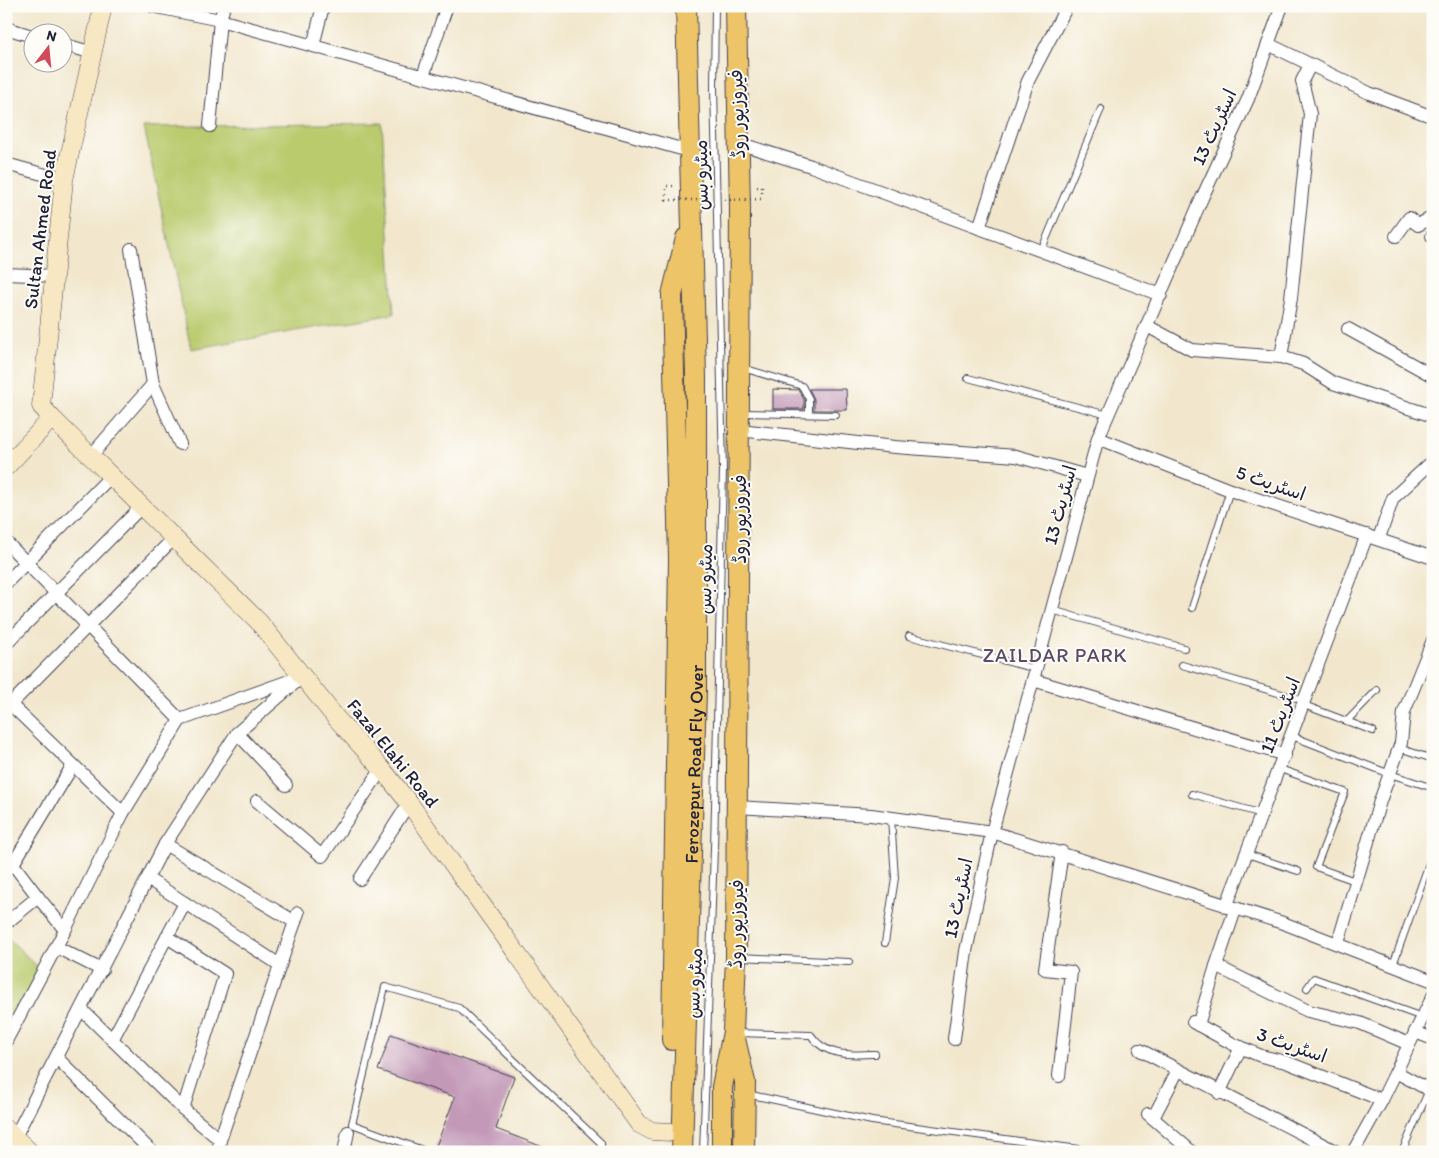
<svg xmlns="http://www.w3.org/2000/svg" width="1439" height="1158" font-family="Itim,'Playpen Sans Arabic',sans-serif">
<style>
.green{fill:#bacb6e;stroke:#6e7654}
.building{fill:#c399b8}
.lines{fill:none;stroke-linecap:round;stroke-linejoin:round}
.lane-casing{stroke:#414051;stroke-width:8}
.street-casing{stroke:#414051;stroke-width:14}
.secondary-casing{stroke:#414051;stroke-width:19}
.primary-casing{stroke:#414051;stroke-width:22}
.path{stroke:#414051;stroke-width:2.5;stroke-dasharray:1 4;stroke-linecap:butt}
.lane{stroke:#fff;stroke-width:6}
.street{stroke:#fff;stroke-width:12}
.secondary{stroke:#f8e7c3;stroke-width:18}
.primary{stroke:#eec469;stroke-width:20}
.lane-bridge-casing{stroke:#414051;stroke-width:8;stroke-linecap:butt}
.path-bridge{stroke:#414051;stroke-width:2.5;stroke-dasharray:1 4;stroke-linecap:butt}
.lane-bridge{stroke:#fff;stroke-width:6}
.labels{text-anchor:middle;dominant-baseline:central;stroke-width:4;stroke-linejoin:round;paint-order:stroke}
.street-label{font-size:19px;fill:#22223b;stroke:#fdfcf7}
.neighbourhood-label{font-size:20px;letter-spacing:1px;fill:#5a4c67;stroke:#fdfcf7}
</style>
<rect width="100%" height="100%" fill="#fdfcf7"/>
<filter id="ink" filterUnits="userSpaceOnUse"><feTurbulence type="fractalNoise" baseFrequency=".02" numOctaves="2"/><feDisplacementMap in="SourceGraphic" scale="10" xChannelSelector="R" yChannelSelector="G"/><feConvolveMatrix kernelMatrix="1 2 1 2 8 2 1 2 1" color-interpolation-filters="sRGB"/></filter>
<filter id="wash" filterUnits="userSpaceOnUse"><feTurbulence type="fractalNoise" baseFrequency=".0096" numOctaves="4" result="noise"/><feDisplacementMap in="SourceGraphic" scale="20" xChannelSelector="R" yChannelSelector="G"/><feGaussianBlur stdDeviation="1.12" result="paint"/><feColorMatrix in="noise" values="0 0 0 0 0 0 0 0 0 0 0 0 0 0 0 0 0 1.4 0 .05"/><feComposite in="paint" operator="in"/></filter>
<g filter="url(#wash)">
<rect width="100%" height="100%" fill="#f2e7cd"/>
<!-- green -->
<g class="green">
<path d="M382 123 394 314 191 349 144 127Z"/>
<path d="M6 936 43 972 6 1041Z"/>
</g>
<g id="blocks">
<!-- building -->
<g class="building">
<path d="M773 389 799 390 804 400V409H773Z"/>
<path d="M809 389H846L847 410H814V399Z"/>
<path d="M391 1034 514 1077 496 1129 556 1152H453L436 1146 455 1097 378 1070Z"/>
</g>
</g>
</g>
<g filter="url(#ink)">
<use href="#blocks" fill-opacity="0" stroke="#414051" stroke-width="1"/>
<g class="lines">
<defs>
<g id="lane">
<path d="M1041 251 1101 109"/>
<path d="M743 368 802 386 809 399V414"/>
<path d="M968 378 1108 415"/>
<path d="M741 413 836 415"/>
<path d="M1192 608 1230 490"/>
<path d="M1052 610 1184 648"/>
<path d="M909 636 1036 669"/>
<path d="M1182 665 1306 701"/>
<path d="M1304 705 1373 731"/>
<path d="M1347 721 1377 690"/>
<path d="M1292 736 1390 774 1433 788"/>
<path d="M1399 748 1433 759"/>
<path d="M1280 769 1345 792 1316 867 1358 882"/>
<path d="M1192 794 1262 814"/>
<path d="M1247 854 1298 871"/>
<path d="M885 943 895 878 891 818"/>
<path d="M739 957 849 962"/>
<path d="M1393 965 1433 852"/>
<path d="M1307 988 1314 978 1422 1017"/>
<path d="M737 1033 811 1035C825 1057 851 1055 875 1054"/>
<path d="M747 1094 872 1121 1079 1149"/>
<path d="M428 1152 352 1124 385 987 459 1008 601 1143V1152"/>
<path d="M1402 1152 1429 1090"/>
</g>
<g id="street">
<path d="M152 6 220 20 692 152"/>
<path d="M6 28 32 36"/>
<path d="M62 44 93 53"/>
<path d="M1268 44 1369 93 1433 117"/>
<path d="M313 46 323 6"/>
<path d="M423 76 447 6"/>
<path d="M210 126 220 20 224 6"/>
<path d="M738 143 811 166 1161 295"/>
<path d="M6 164 64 180"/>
<path d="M979 228 1028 81 1067 6"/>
<path d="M1396 236 1409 218 1418 225 1433 217"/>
<path d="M1432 236H1433"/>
<path d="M131 249 153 384 180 444"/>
<path d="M6 274 55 276"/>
<path d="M1147 326 1192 350 1281 357 1303 364 1333 383 1433 416"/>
<path d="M1348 329 1433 376"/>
<path d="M1281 357 1291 298 1310 114 1302 81 1310 65"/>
<path d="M739 430 895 447 1016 456 1087 476"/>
<path d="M1098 438 1230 490 1433 558"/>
<path d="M91 456 153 384"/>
<path d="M1379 538 1393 498 1433 461"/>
<path d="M6 542 180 720"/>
<path d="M6 583 111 476"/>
<path d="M6 644 142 506"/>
<path d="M1033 680 1285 755"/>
<path d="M6 700 123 813"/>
<path d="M6 709 174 538"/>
<path d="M237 733 286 785"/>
<path d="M257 801 322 856 382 769"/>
<path d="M737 807 871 815 992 832 1283 923 1433 981"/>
<path d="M165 844 295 922"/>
<path d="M13 864 38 897"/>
<path d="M6 869 13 864 73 765"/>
<path d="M148 879 280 965"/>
<path d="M360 879 409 803"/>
<path d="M1226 907 1367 535"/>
<path d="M1235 910 1216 966 1308 1011 1360 1023 1409 1044"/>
<path d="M6 923 38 897 65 930 123 813 180 720 303 676 237 733 165 844 15 1137"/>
<path d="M167 937 225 974 183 1109"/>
<path d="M1338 943 1380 801 1401 743 1404 712 1433 640"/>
<path d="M56 947 102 970"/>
<path d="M82 1010 183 1109 220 1140"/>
<path d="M1193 1022 1233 1044 1261 1056 1286 1062 1382 1100"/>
<path d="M1198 1025 1216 966"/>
<path d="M1415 1032 1433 1039"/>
<path d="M954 1039 966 951 992 832 1098 438 1202 198 1248 99 1282 6"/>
<path d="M112 1040 185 903"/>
<path d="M6 1041 65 930"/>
<path d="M1140 1050 1337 1152"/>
<path d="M57 1058 152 1152"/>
<path d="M1396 1072 1433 1092"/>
<path d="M1059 1076 1071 972 1045 969 1062 852"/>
<path d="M1219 1093 1241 1047"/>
<path d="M1148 1114 1192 1152"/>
<path d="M1153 1118 1178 1070"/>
<path d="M218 1152 220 1140 298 913"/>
<path d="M344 1152 348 1132"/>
<path d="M1353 1152 1382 1100 1433 996"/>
</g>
<g id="secondary">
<path d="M52 418 259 622 336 718 382 769 409 803 639 1124 652 1131 671 1132"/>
<path d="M6 467 52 418 41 406 64 180 103 6"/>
<path d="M6 1129 30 1152"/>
</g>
<g id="primary">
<path d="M735 1039 745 1082 744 1152"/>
<path d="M672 1040 679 559 672 295 686 238"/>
<path id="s1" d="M682 1152 696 691V377L686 6"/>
<path d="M722 1152V1087L733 1032 736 957 740 209 736 6"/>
</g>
</defs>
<!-- lane casing -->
<use href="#lane" class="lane-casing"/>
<!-- street casing -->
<use href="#street" class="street-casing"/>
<!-- secondary casing -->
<use href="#secondary" class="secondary-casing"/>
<!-- primary casing -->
<use href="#primary" class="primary-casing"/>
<!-- path -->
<g class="path">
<path d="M757 187H762V199"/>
<path d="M666 200V186H675"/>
</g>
<!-- lane -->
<use href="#lane" class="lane"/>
<!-- street -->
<use href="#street" class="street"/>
<!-- secondary -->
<use href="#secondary" class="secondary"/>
<!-- primary -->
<use href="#primary" class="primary"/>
<defs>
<path id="lane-bridge" d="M703 1152 714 849 723 470 714 88 715 6"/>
</defs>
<!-- lane-bridge casing -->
<use href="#lane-bridge" class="lane-bridge-casing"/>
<!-- path-bridge -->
<g class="path-bridge">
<path d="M666 200H707"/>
<path d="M725 200 762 199"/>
</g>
<!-- lane-bridge -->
<use href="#lane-bridge" class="lane-bridge"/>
</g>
</g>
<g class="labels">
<!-- street labels -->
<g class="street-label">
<text transform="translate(737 114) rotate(-92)">فیروزپور روڈ</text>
<text transform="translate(1214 127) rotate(-65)">اسٹریٹ 13</text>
<text transform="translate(701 175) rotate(-91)">میٹرو بس</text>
<text transform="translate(40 229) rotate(-83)">Sultan Ahmed Road</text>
<text transform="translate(1271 483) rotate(19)">اسٹریٹ 5</text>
<text transform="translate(1060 505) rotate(-75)">اسٹریٹ 13</text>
<text transform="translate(739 519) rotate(-90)">فیروزپور روڈ</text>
<text transform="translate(705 579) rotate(-89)">میٹرو بس</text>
<text transform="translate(1280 715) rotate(-69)">اسٹریٹ 11</text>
<text transform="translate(393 753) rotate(51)">Fazal Elahi Road</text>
<text stroke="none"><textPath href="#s1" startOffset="388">Ferozepur Road Fly Over</textPath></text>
<text transform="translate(958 898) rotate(-78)">اسٹریٹ 13</text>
<text transform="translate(736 924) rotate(-89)">فیروزپور روڈ</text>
<text transform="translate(694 983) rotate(-87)">میٹرو بس</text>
<text transform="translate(1292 1045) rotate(19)">اسٹریٹ 3</text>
</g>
<!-- neighbourhood labels -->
<g class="neighbourhood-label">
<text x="1055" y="655">ZAILDAR PARK</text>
</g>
</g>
<!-- margin -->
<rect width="1439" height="1158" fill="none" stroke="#fdfcf7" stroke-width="25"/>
<!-- north arrow -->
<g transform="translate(48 48) rotate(16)"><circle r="24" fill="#fdfcf7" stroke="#a5a5ac"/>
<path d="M0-4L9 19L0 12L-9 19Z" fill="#d1495b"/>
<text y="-8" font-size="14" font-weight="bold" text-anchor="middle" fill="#22223b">N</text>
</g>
</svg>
